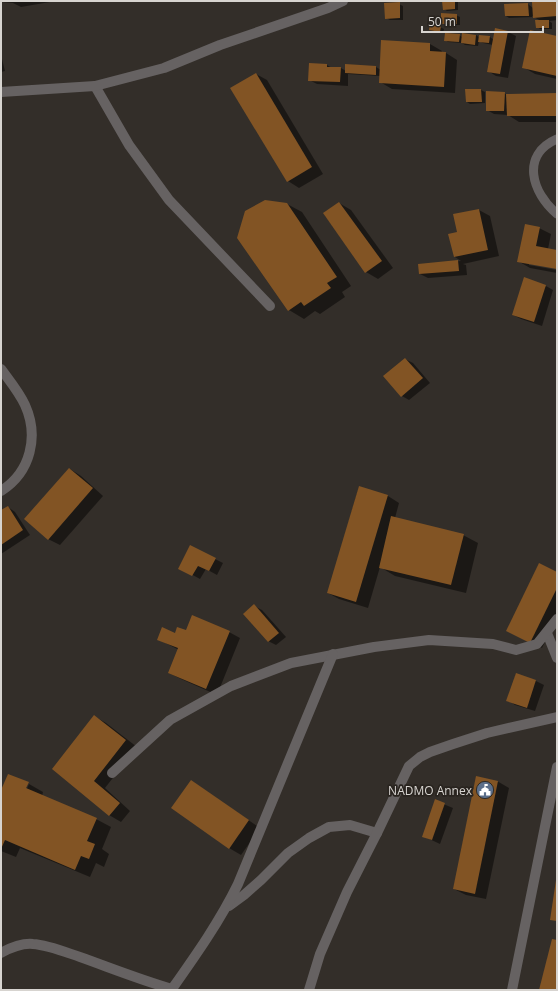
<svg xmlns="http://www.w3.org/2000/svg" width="558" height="991" font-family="'Open Sans',sans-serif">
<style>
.shadow{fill:#0007}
.building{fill:#825424}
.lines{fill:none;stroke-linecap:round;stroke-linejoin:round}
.service{stroke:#666262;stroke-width:9}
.minor{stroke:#666262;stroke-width:10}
.labels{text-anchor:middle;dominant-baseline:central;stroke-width:3.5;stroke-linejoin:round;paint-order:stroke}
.poi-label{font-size:12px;fill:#d7d4d0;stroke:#29241f;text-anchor:end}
</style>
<rect width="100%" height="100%" fill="#332e29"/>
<!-- shadow -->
<g class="shadow">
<path d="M1 1H50V2L21 7 13 3 1 2Z"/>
<path d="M443 1H458V10L447 11 444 9Z"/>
<path d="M557 1V20L549 21 552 23V29H540L537 27 541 21 532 16V17L509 18 506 16 528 4 533 8Z"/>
<path d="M399 4 403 6V20H390L386 18Z"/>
<path d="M456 15 460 17V25H446L442 23Z"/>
<path d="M440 27 444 29 443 33 430 30Z"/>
<path d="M496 29 508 32 516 36 508 78 496 76 488 71 493 45 483 43 479 41 478 46 465 45 462 43 448 42 445 40 459 35 462 37 476 35 480 38 490 37 494 40Z"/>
<path d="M557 37V79L535 74 523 67Z"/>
<path d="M382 41 430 44 442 51 441 53H446L457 60 455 93 392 89 380 82V76L348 74V86L317 84 309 80 310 64 327 65 332 68H341L346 71 376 67 381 70Z"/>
<path d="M1 55 5 71 1 72Z"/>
<path d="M256 74 267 80 323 174 299 188 288 181Z"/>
<path d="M481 90 485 92V103L470 104 467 102Z"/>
<path d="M504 93 507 95 557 94V122H519L508 115 494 114 487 110Z"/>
<path d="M339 203 351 210 393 268 378 279 366 272 324 214Z"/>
<path d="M287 204 302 212 351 286 342 292 345 297 320 314 315 311 304 319 289 310Z"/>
<path d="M479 210 490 216 499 256 463 264 466 265 467 275 428 278 420 274 419 265 461 261 455 257 458 232Z"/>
<path d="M539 228 551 234 548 249 557 251V268L529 263V265L557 270V273L530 268 518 261Z"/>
<path d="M546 286 553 290 542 326 521 319 513 315Z"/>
<path d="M405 359 413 363 430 383 409 400 402 396Z"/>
<path d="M70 469 81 476 103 496 60 545 48 539Z"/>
<path d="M359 487 388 496 399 503 395 518 463 535 478 543 466 593 395 576 380 567 368 608 339 599 328 593Z"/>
<path d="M8 507 15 512 30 535 1 554V512Z"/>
<path d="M215 559 223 563 217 575 206 569 200 579 180 568Z"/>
<path d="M557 573V618L542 648 518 636Z"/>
<path d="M254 606 262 610 286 637 276 645 268 641Z"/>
<path d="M186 632H229L240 638 217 695 181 679 169 673 179 650 158 639Z"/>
<path d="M516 674 536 681 544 685 535 711 515 705 508 700Z"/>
<path d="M94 716 106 723 137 747 105 788 130 811 121 822 109 815 53 769Z"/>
<path d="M8 775 29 783H27L24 792 25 793 29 784 43 792 42 796 96 819 111 827 102 849 109 854 104 867 96 863 90 877 20 848 16 857 1 851V793Z"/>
<path d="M191 781 260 828 241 855 229 848Z"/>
<path d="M497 781 509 788 486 899 466 895 454 889Z"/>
<path d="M436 801 453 808 440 844 423 836Z"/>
</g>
<!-- building -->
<g class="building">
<path d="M442 1H455V9L443 10Z"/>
<path d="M557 1V16L533 18 532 2Z"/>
<path d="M400 2V18L385 19 384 3Z"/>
<path d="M528 3 529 16H505L504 4Z"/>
<path d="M441 13 457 14V24H441Z"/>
<path d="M535 20H549V28H536Z"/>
<path d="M430 24 441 26 440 32 429 30Z"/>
<path d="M495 28 508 31 500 74 487 72Z"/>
<path d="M530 30 557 36V76L522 68Z"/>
<path d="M445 33 460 34 459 42 444 41Z"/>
<path d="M462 33 476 35 475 45 461 43Z"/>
<path d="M479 35 490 36 489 43 478 42Z"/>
<path d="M381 40 430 43V51L446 52 444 87 379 83Z"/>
<path d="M309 63 327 64V67H341L340 82 308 81Z"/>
<path d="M345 64 376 66V75L345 73Z"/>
<path d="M256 73 312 167 287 182 230 88Z"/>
<path d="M465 89H481L482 102H466Z"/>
<path d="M486 91 505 92 504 111H486Z"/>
<path d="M557 93V116H507L506 94Z"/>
<path d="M265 200 287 203 337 277 327 283 331 288 304 306 301 302 288 311 237 238 245 211Z"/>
<path d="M339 202 382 261 365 273 323 213Z"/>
<path d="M479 209 488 250 454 257 448 234 457 232 453 214Z"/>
<path d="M525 224 540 227 536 246 557 250V269L517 262Z"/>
<path d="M458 260 459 271 419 274 418 264Z"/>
<path d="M524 277 546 285 534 322 512 315Z"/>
<path d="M405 358 423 378 401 397 383 376Z"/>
<path d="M69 468 93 488 48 540 24 519Z"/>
<path d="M359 486 388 495 356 602 327 593Z"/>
<path d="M8 506 23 530 1 545V510Z"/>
<path d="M391 516 464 534 451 585 379 568Z"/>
<path d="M190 545 216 558 209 571 198 566 192 576 178 569Z"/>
<path d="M539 563 557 572V588L530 643 506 631Z"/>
<path d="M254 604 279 633 268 642 243 614Z"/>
<path d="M192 615 230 631 206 689 168 673 178 648 157 640 162 627 175 633 177 627 186 630Z"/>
<path d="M516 673 536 680 527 708 506 701Z"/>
<path d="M94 715 126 740 94 781 120 803 109 816 52 769Z"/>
<path d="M8 774 29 782 26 788 97 818 87 841 95 844 89 859 81 856 75 870 5 840 1 849V790Z"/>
<path d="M476 776 498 781 475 894 453 889Z"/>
<path d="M191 780 249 820 229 849 171 808Z"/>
<path d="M435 799 445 803 432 840 422 837Z"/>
<path d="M556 880H557V921L550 920Z"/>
<path d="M552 939 557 940V990H539Z"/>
</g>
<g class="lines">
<!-- service -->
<path class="service" d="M557 139C520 155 532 193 557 214"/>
<!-- minor -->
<g class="minor">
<path d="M95 86 129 145 169 200 270 306"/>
<path d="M1 92 95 86 164 68 220 45 328 8 343 1"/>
<path d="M1 369C9 380 19 392 25 405 39 436 31 472 1 491"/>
<path d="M547 633 557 658"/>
<path d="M112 773 170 720 231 686 291 663 374 647 429 640 493 644 516 650 537 644 557 619"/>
<path d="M229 906 244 895 261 880 288 853 309 838 329 827 350 825 377 833"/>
<path d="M1 953C10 948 22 943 33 944 48 945 65 952 80 957 111 968 141 980 172 989 196 955 220 921 238 884L333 654"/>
<path d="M309 990 320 954 347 892 377 833 409 766 420 757 430 752 453 744 487 733 557 717"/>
<path d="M512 990 557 767"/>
</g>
</g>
<!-- icons -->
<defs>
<symbol id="civic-disc" viewBox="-11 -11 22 22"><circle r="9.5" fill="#5c6f8a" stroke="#29241f"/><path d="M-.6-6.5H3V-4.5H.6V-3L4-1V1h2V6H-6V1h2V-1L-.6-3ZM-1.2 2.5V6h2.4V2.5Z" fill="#fff"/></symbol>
</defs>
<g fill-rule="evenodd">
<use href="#civic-disc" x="475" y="780" width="20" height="20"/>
</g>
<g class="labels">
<!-- poi labels -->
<g class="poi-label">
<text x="472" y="790">NADMO Annex</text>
</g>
</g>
<!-- border -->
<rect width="558" height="991" fill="none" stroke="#d7d4d0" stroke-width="4"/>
<!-- scale -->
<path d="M422 26v6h121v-6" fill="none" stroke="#d7d4d0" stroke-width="2"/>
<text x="428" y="26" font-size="12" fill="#d7d4d0" stroke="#29241f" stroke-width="3" paint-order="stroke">50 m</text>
</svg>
